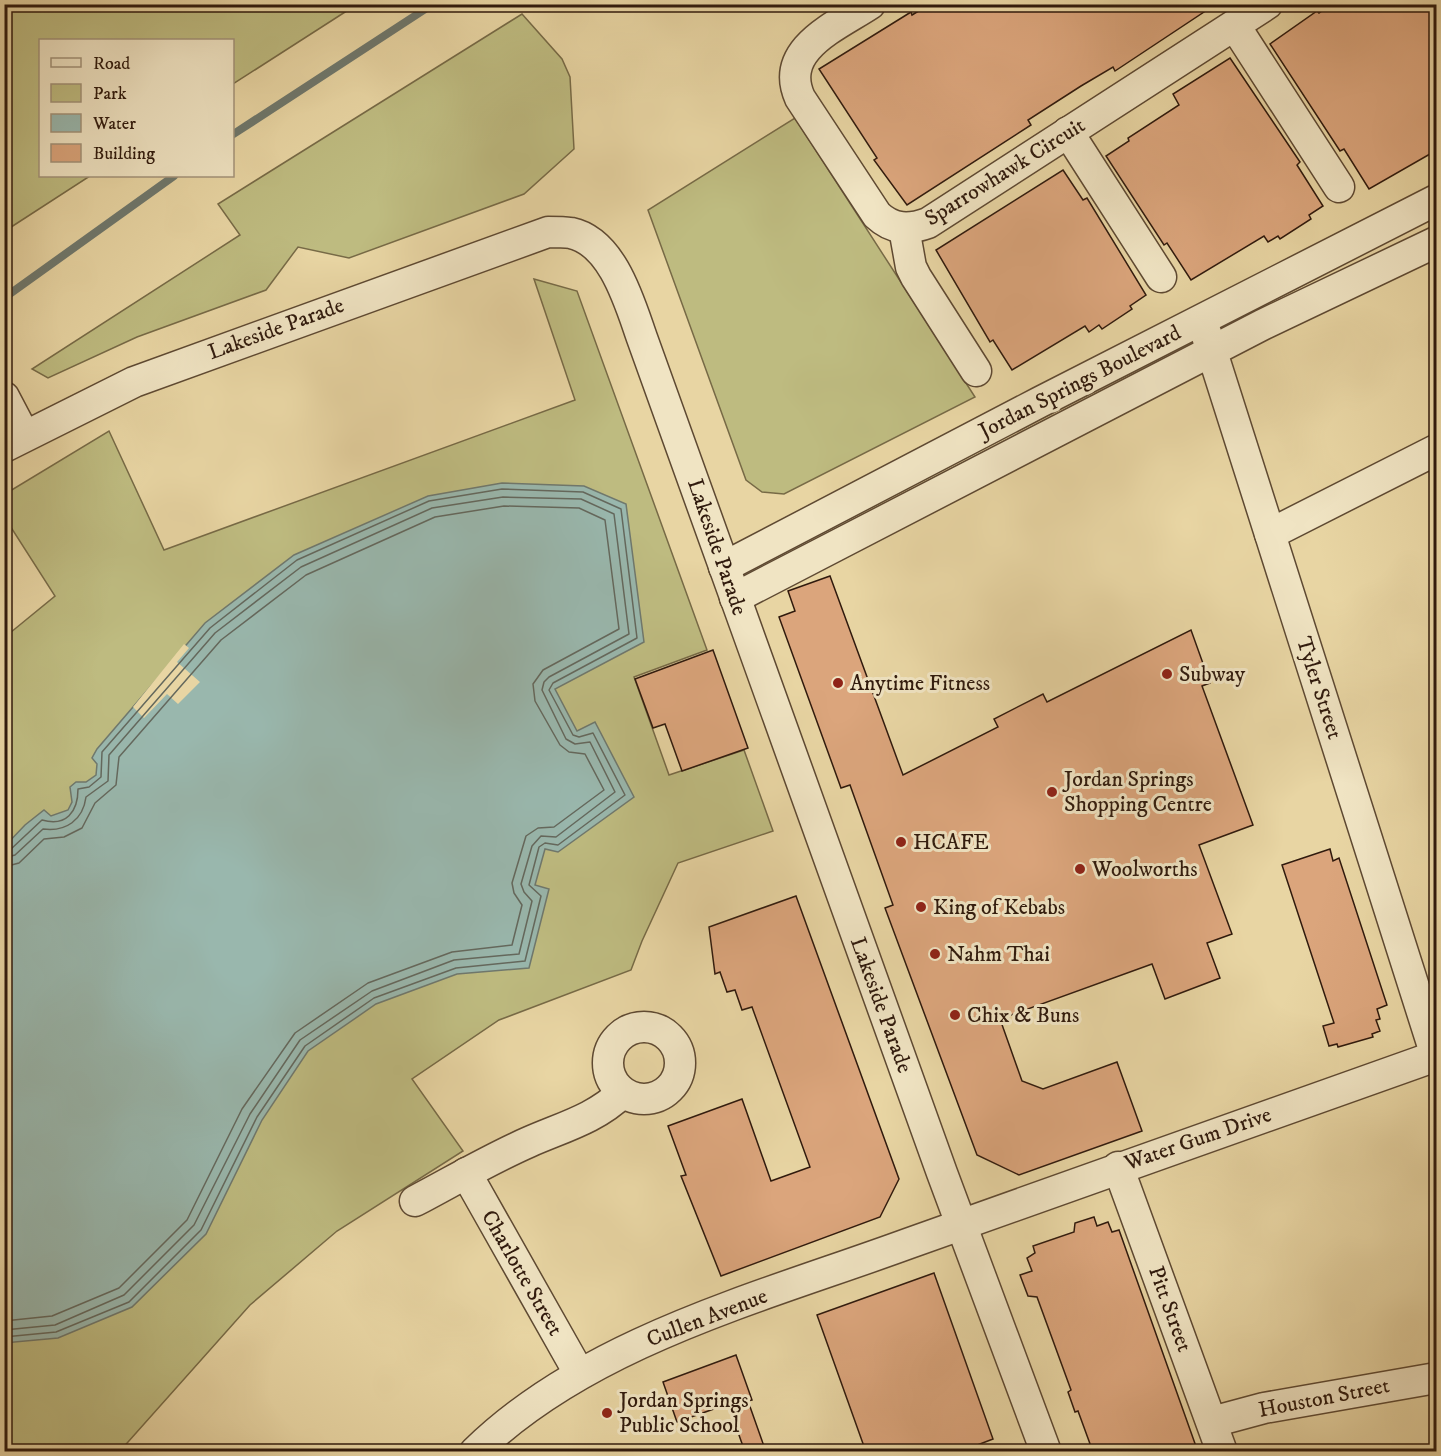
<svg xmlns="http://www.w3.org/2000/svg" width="1441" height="1456" font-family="'IM FELL DW Pica',serif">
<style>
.green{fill:#bebb80;stroke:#776a46;stroke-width:1.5}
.water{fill:#99b7ad;stroke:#6f786d;stroke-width:1.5}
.pier{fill:#e8d5a3}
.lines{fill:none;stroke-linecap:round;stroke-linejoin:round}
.shore{stroke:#64685d;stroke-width:1.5}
.stream{stroke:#6f786d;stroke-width:8}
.building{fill:#dba57c;stroke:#301a0d;stroke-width:1.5}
.minor-casing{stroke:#5e4932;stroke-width:33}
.minor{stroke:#f0e4c3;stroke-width:30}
.poi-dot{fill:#8f2418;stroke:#f0e4c3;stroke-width:2}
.labels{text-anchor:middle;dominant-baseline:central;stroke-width:6;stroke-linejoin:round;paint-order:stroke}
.street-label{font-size:22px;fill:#301a0d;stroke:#f0e4c3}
.poi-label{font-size:22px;fill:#301a0d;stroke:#f0e4c3;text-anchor:start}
</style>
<rect width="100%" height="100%" fill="#e8d5a3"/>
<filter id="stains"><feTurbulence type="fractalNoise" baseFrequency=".00333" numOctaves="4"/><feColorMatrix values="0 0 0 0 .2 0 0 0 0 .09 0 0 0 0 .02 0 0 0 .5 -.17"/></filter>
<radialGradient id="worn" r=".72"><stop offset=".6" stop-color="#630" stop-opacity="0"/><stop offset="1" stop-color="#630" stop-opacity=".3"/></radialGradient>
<!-- green -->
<g class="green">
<path d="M5 4H356V5L233 84 232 40H40V176H90L5 231Z"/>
<path d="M522 14 562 59 570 77 574 149 524 194 349 258 298 247 266 290 137 337 48 378 32 369 240 235 218 204Z"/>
<path d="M795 118 975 397 784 494 762 492 746 480 648 210Z"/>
<path d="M534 279 577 291 707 650 634 677 669 775 744 750 773 831 678 863 642 941 631 970 499 1020 412 1079 463 1151 337 1231 250 1305 120 1451H5V637L55 596 5 518V494L109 431 164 550 575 400Z"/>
</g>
<!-- water -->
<path class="water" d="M502 483 584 486 626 504 644 642 555 689 577 731 595 722 634 797 558 852 545 849 535 885 549 889 529 968 457 974 376 1004 308 1051 262 1120 206 1234 132 1307 58 1338 4 1343V847L25 825 44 810 51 816 68 810 72 802 70 787 76 782H86L96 775 97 764 92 758 97 749 205 623 294 555 428 496Z"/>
<!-- pier -->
<path class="pier" d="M184 644 189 648 177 662 200 682 178 704 167 694 144 718 133 707Z"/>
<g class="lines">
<!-- shore -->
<g class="shore">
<path d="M4 851 11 849 42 820C66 827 78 812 78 789L89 787 101 777 102 752 210 628 297 560 429 501 502 489 583 492 621 509 637 638 553 683 549 690 573 735 579 737 593 733 625 795 558 845 545 843 539 847 529 885 541 896 525 961 456 968 374 998 305 1046 257 1117 201 1230 129 1302 56 1332 4 1337"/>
<path d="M4 858 15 855 43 829C66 832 83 820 86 797L108 781 109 755 215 633 301 567 432 508 503 497 581 499 614 514 629 634 549 677 544 682 542 690 566 739 575 744 590 742 615 792 556 837 541 836 532 846 521 884 524 892 532 901 519 954 454 960 372 991 300 1040 250 1114 194 1225 124 1295 55 1325 4 1330"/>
<path d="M4 867 19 863 44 839 64 837 82 828 95 803 116 785 119 757 221 640 306 575 435 517 504 506 579 508 605 520 619 629 543 670 533 684 535 701 560 745 569 752 585 754 604 790 554 827 538 828 526 836 512 883 514 893 522 905 512 945 452 952 368 983 295 1033 242 1109 187 1220 119 1288 52 1316 4 1321"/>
</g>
<!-- stream -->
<g class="stream">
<path d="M232 135 433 4"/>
<path d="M4 298 174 176"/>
</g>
</g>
<!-- building -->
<g class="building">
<path d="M930 4H1216L1115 71 1113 67 1081 86 1028 120 1031 125 907 205 874 160 877 158 819 69 911 12 912 15Z"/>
<path d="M1332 4H1437V150L1369 189 1344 149 1340 151 1270 44 1317 11 1319 13Z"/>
<path d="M1230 58 1300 162 1297 165 1323 206 1309 215 1311 219 1280 239 1278 236 1268 242 1264 236 1191 280 1167 243 1164 245 1106 156 1129 141 1128 138 1179 105 1173 94Z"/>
<path d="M1063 170 1083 200 1087 198 1146 295 1130 306 1132 309 1102 329 1099 325 1089 332 1085 326 1012 370 993 340 990 342 936 250Z"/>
<path d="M830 576 903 775 998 727 994 719 1043 694 1047 702 1191 630 1210 683 1202 686 1253 825 1199 845 1232 934 1207 943 1220 978 1165 999 1152 964 1000 1019 1022 1081 1043 1089 1117 1062 1142 1131 1019 1175 977 1155 885 908 893 905 850 785 841 788 779 617 795 611 788 591Z"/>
<path d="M713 650 748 748 682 771 665 724 653 728 635 679Z"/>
<path d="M1330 849 1333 861 1339 858 1387 1005 1377 1009 1380 1019 1376 1020 1380 1031 1372 1034 1373 1037 1338 1047 1337 1044 1329 1046 1323 1026 1334 1023 1282 865Z"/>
<path d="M796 896 899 1179 880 1217 721 1276 681 1176 686 1175 668 1126 742 1099 771 1181 810 1167 752 1007 742 1010 735 990 727 992 720 972 715 974 709 927Z"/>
<path d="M1094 1217 1097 1226 1108 1222 1112 1232 1119 1230 1198 1452H1093L1078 1411 1075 1412 1068 1392 1071 1390 1037 1297 1028 1296 1020 1275 1032 1271 1027 1258 1035 1253 1033 1246 1074 1232 1075 1223Z"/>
<path d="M934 1273 993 1439 959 1452H866L817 1315Z"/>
<path d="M736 1355 752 1400 748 1401 766 1452H745L728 1404 677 1422 663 1382Z"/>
</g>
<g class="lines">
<defs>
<g id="minor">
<path d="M870 4C837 26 778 49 800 98L877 215C893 230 909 230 928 223L1267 4"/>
<path d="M1235 26 1339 187"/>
<path d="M1068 132 1161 277"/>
<path d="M904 228 911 267 916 277 976 371"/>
<path d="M1206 333 1436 1056"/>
<path d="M4 397 24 435"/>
<path d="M4 447 134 382 548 232C555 232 564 232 571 233 613 242 630 304 642 338L942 1173 1046 1452"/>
<path d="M1270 534 1436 450"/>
<path d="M724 567 1040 402 1436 200"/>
<path d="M735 598 1262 325 1436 242"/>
<circle cx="644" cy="1063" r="36"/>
<path d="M1118 1167 1222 1452"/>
<path d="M466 1173 579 1373"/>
<path d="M415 1201C453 1181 490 1159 529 1142 563 1127 595 1119 622 1093"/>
<path d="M1212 1422 1264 1408 1436 1378"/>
<path d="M475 1452C587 1342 762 1297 907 1244 1083 1181 1259 1118 1436 1056"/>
</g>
</defs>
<!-- minor casing -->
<use href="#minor" class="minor-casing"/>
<!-- minor -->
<use href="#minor" class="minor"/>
</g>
<!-- markers -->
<g class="poi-dot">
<circle cx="1167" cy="674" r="6"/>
<circle cx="838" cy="683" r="6"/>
<circle cx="1052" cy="792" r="6"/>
<circle cx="901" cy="842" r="6"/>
<circle cx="1080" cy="869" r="6"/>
<circle cx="921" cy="907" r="6"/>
<circle cx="935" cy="954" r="6"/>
<circle cx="955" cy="1015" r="6"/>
<circle cx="607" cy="1413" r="6"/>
</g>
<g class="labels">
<!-- street labels -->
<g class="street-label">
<text transform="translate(1005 172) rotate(-32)">Sparrowhawk Circuit</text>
<text transform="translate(276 329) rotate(-20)">Lakeside Parade</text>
<text transform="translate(1080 382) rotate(-27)">Jordan Springs Boulevard</text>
<text transform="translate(717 547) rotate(71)">Lakeside Parade</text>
<text transform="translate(1319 688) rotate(72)">Tyler Street</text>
<text transform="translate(881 1005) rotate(70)">Lakeside Parade</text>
<text transform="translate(1198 1139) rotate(-19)">Water Gum Drive</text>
<text transform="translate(522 1273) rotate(60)">Charlotte Street</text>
<text transform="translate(1170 1309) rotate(70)">Pitt Street</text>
<text transform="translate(707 1318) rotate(-21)">Cullen Avenue</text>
<text transform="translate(1324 1398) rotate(-11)">Houston Street</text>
</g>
<!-- poi labels -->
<g class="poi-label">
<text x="1179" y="674">Subway</text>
<text x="850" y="683">Anytime Fitness</text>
<text x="1064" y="779">Jordan Springs<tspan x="1064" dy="25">Shopping Centre</tspan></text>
<text x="913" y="842">HCAFE</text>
<text x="1092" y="869">Woolworths</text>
<text x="933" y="907">King of Kebabs</text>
<text x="947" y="954">Nahm Thai</text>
<text x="967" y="1015">Chix &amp; Buns</text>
<text x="619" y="1400">Jordan Springs<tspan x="619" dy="25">Public School</tspan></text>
</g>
</g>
<!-- margin -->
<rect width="1441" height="1456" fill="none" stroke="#e8d5a3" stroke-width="24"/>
<rect x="6" y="6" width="1429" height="1444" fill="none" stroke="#301a0d" stroke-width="3"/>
<rect x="12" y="12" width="1417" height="1432" fill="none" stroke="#301a0d" stroke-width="1.5"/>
<!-- legend -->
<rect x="39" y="39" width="195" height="138" fill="#f0e4c3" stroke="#a3937a" stroke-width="1.5"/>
<rect x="51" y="58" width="30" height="9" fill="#f0e4c3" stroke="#a3937a" stroke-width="1.5"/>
<text x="93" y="69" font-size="18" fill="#301a0d">Road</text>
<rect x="51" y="84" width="30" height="18" fill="#bebb80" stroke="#a3937a" stroke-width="1.5"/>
<text x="93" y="99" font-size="18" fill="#301a0d">Park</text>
<rect x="51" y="114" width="30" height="18" fill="#99b7ad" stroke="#a3937a" stroke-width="1.5"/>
<text x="93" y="129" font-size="18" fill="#301a0d">Water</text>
<rect x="51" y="144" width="30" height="18" fill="#dba57c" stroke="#a3937a" stroke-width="1.5"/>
<text x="93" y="159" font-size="18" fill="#301a0d">Building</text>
<rect width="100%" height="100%" filter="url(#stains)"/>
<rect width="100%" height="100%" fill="url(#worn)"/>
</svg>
